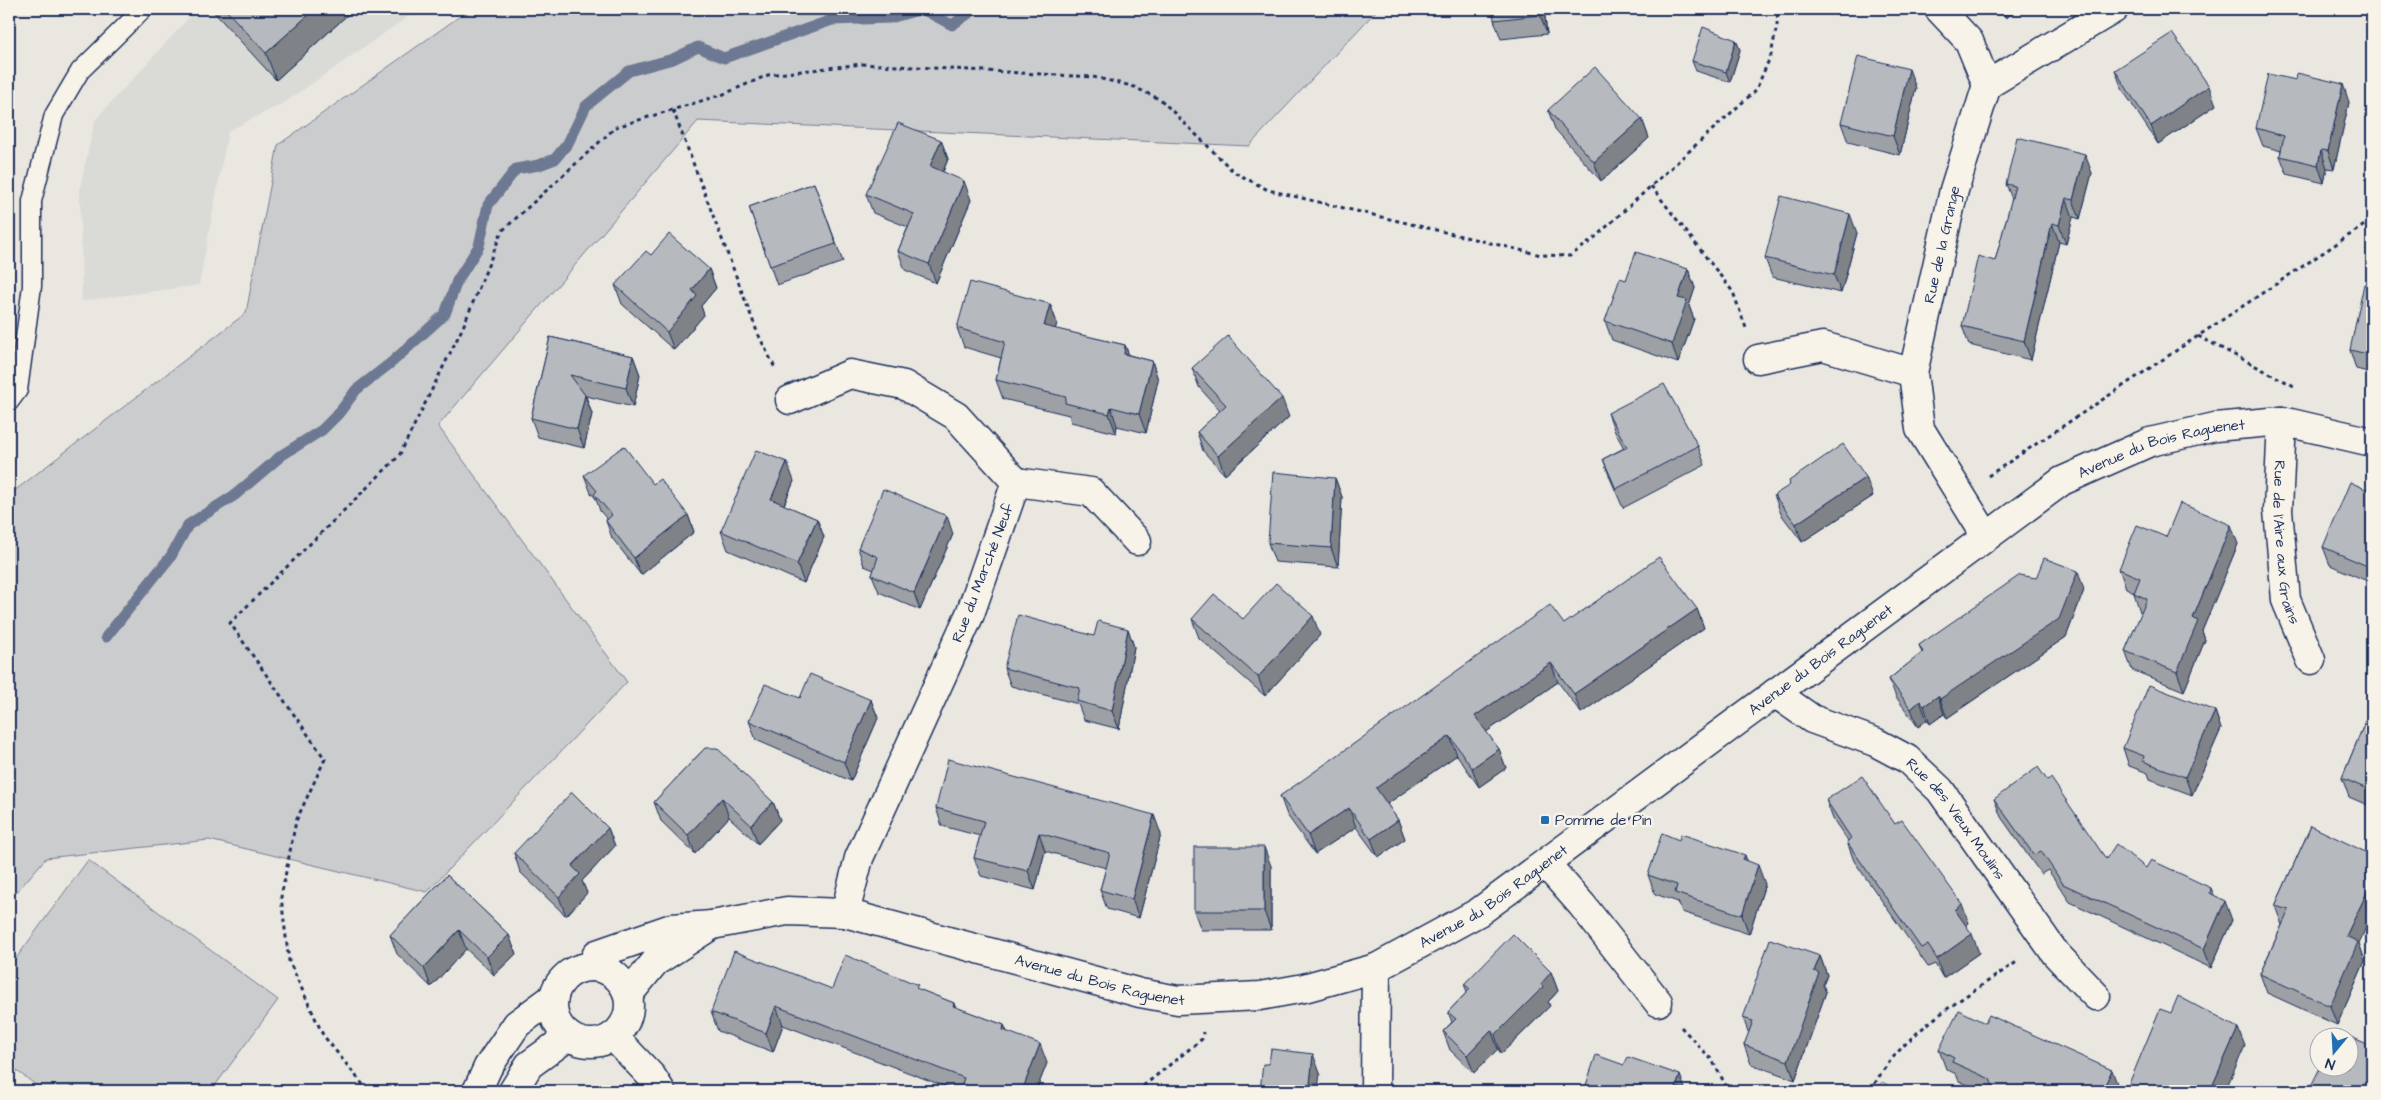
<svg xmlns="http://www.w3.org/2000/svg" width="2381" height="1100" font-family="'Architects Daughter',sans-serif">
<style>
.built{fill:#dadad6}
.green{fill:#cbcccd;stroke:#737e96}
.lines{fill:none;stroke-linecap:round;stroke-linejoin:round}
.stream{stroke:#6d7892;stroke-width:11}
.service-casing{stroke:#1b2f5e;stroke-width:21}
.minor-casing{stroke:#1b2f5e;stroke-width:31}
.path{stroke:#1b2f5e;stroke-width:3;stroke-dasharray:4 4;stroke-linecap:butt}
.service{stroke:#f7f3e8;stroke-width:18}
.minor{stroke:#f7f3e8;stroke-width:28}
.wall{fill:#9da0a4;stroke:#1b2f5e}
.shaded-wall{fill:#7f8286;stroke:#1b2f5e}
.building{fill:#b6babf;stroke:#1b2f5e}
.poi-dot{fill:#1f6fb2;stroke:#f7f3e8;stroke-width:2}
.labels{text-anchor:middle;dominant-baseline:central;stroke-width:5;stroke-linejoin:round;paint-order:stroke}
.street-label{font-size:15px;fill:#1b2f5e;stroke:#f7f3e8}
.poi-label{font-size:15px;fill:#1b2f5e;stroke:#f7f3e8;text-anchor:start}
</style>
<rect width="100%" height="100%" fill="#eae7e0"/>
<filter id="ink" filterUnits="userSpaceOnUse"><feTurbulence type="fractalNoise" baseFrequency=".02" numOctaves="2"/><feDisplacementMap in="SourceGraphic" scale="10" xChannelSelector="R" yChannelSelector="G"/><feConvolveMatrix kernelMatrix="1 2 1 2 8 2 1 2 1" color-interpolation-filters="sRGB"/></filter>
<g filter="url(#ink)">
<!-- built -->
<path class="built" d="M197 9H419L284 103 228 131 199 285 82 301 80 187 95 120Z"/>
<!-- green -->
<g class="green">
<path d="M470 9H1378L1249 146 698 121 438 426 627 682 427 892 209 840 46 858 9 901V495L246 313 278 145Z"/>
<path d="M88 860 278 1000 211 1091H44L9 1065V968Z"/>
<path d="M1883 1082 1898 1091H1873Z"/>
</g>
<g class="lines">
<!-- stream -->
<path class="stream" d="M106 637 171 556 188 525 235 495 282 455 322 430 339 413 356 390 392 362 445 314 457 281 479 246 488 205 516 169 539 165 555 159 568 143 586 106 629 71 673 59 698 47 724 58 832 20 890 18 922 9 952 25 975 9"/>
<defs>
<path id="service" d="M9 402 18 390 32 286V201L54 115 80 71 143 9"/>
<g id="minor">
<path d="M1939 9 1969 41 1987 85"/>
<path d="M1758 359 1823 346 1913 373"/>
<path d="M790 400 850 374 904 385 956 416 1016 482 970 614 859 858 845 913"/>
<path id="s1" d="M2282 421 2278 510 2286 600 2311 660"/>
<path d="M1016 482 1091 492 1137 541"/>
<path id="s2" d="M1986 536 1920 429 1913 373 1954 190 1987 85 2114 9"/>
<path id="s3" d="M1775 693 1812 719 1875 742 1907 759 1940 790 2055 953 2096 996"/>
<path d="M1546 864 1582 905 1658 1002"/>
<path id="s4" d="M712 925 787 911 845 913 1140 993 1178 1000 1260 996 1304 988 1376 968 1479 912 2062 481 2150 442 2215 427 2282 421 2372 442"/>
<path d="M591 967 597 954 672 928 712 925 655 962 628 995"/>
<circle cx="591" cy="1005" r="38"/>
<path d="M613 1036 652 1077 661 1091"/>
<path d="M477 1091 488 1067 517 1024 554 997"/>
<path d="M513 1091 529 1065 569 1036"/>
<path d="M1375 1091 1376 968"/>
</g>
</defs>
<!-- service casing -->
<use href="#service" class="service-casing"/>
<!-- minor casing -->
<use href="#minor" class="minor-casing"/>
<!-- path -->
<g class="path">
<path d="M673 110 758 334 776 370"/>
<path d="M1651 186 1733 292 1746 328"/>
<path d="M2198 336 2294 386"/>
<path d="M1988 476 2372 220"/>
<path d="M1681 1027 1712 1060 1729 1091"/>
<path d="M368 1091 323 1035 289 961 281 897 296 821 325 759 230 623 399 456 463 327 502 231 616 127 724 94 768 75 862 64 1093 77 1132 86 1161 100 1234 172 1268 190 1541 255 1570 256 1591 241 1756 90 1771 55 1777 25 1778 9"/>
<path d="M1137 1091 1202 1039 1203 1032"/>
<path d="M1871 1091C1900 1032 1965 998 2018 961"/>
</g>
<!-- service -->
<use href="#service" class="service"/>
<!-- minor -->
<use href="#minor" class="minor"/>
</g>
<!-- wall -->
<g class="wall">
<path d="M211 9H354L276 80 212 10Z"/>
<path d="M1544 9 1547 34 1501 39 1494 20Z"/>
<path d="M1999 9H2019L2006 18Z"/>
<path d="M1736 40 1740 50 1730 82 1696 71 1692 61Z"/>
<path d="M2115 70 2216 105 2158 144 2122 89Z"/>
<path d="M1916 88 1900 155 1848 142 1841 123Z"/>
<path d="M2349 102 2334 169 2327 168 2324 183 2287 174 2280 156 2281 151 2263 146 2256 128Z"/>
<path d="M1548 110 1642 119 1649 138 1601 181 1555 129Z"/>
<path d="M941 140 948 159 943 172 971 200 936 283 905 270 898 251 908 227 873 213 866 194Z"/>
<path d="M2092 173 2080 219 2073 217 2066 244 2059 242 2031 360 1969 345 1962 326 1995 261 2012 199 2006 184Z"/>
<path d="M814 183 843 262 777 285 749 207Z"/>
<path d="M1857 233 1841 293 1772 277 1765 258Z"/>
<path d="M651 255 709 269 716 288 701 306 704 315 674 350 622 304 615 285Z"/>
<path d="M1688 269 1695 288 1689 306 1694 319 1678 363 1612 340 1605 321 1626 280Z"/>
<path d="M2372 286V373L2356 369 2350 350Z"/>
<path d="M1050 304 1057 323 1055 329 1125 345 1129 355 1152 361 1158 380 1146 433 1117 426 1116 433 1071 422 1069 415 1003 399 996 380 1001 358 964 347 957 328Z"/>
<path d="M550 337 633 356 640 375 633 407 586 396 592 414 584 448 538 437 531 418Z"/>
<path d="M1192 368 1289 417 1225 475 1203 451 1197 432 1220 411 1199 387Z"/>
<path d="M1608 413 1698 446 1705 465 1623 508 1610 478 1603 459 1624 448 1615 432Z"/>
<path d="M584 475 653 484 688 515 694 532 641 575 612 538 606 521 607 519 600 511 596 499 591 493Z"/>
<path d="M1335 478 1342 497 1338 567 1275 562 1268 543Z"/>
<path d="M794 481 784 505 817 519 824 537 804 583 728 550 721 531Z"/>
<path d="M2372 492V583L2330 565 2323 547Z"/>
<path d="M1774 495 1873 496 1802 542 1781 514Z"/>
<path d="M953 534 920 610 879 592 872 575 874 570 864 566 858 548Z"/>
<path d="M2166 537 2238 544 2202 631 2205 640 2184 691 2132 670 2125 651 2142 612H2140L2134 593V592L2126 588 2119 569Z"/>
<path d="M2084 590 2066 637 1947 718 1944 714 1930 724 1927 720 1918 727 1896 697 1889 679 1922 653 1919 645Z"/>
<path d="M1697 609 1704 628 1581 713 1558 682 1486 732 1499 749 1506 768 1479 787 1457 755 1387 804 1398 820 1405 839 1378 857 1356 827 1315 854 1287 815 1280 796 1564 624Z"/>
<path d="M1192 619H1243L1320 635 1265 696 1199 638Z"/>
<path d="M1128 629 1134 647 1119 729 1084 720 1078 704 1011 686 1004 668Z"/>
<path d="M800 698 871 700 878 718 851 781 756 740 749 721Z"/>
<path d="M2372 705V807L2349 797 2342 778Z"/>
<path d="M2215 711 2221 729 2192 795 2150 779 2148 773 2129 766 2123 748Z"/>
<path d="M705 748 773 802 780 820 758 844 729 817 695 854 661 821 654 802Z"/>
<path d="M2047 780 2106 859 2146 868 2211 888 2214 895 2232 920 2211 968 2070 902 2048 870 2041 874 2001 817 1994 799Z"/>
<path d="M1826 800 1895 824 1969 923 1966 925 1979 953 1943 978 1935 964 1928 967 1854 861 1847 842 1848 841 1833 819Z"/>
<path d="M936 808 1161 834 1139 918 1107 909 1100 890 1106 868 1045 851 1035 890 981 876 974 858 980 836 942 826Z"/>
<path d="M2311 826 2359 943 2365 961 2337 1025 2267 993 2260 974 2282 925 2275 906Z"/>
<path d="M608 828 615 846 582 881 587 893 566 916 520 872 514 853Z"/>
<path d="M1679 840 1748 861 1765 884 1749 934 1682 912 1678 902 1655 894 1648 875Z"/>
<path d="M1271 866V930H1201L1194 911Z"/>
<path d="M447 875 509 935 516 954 494 975 466 949 431 987 397 954 390 935Z"/>
<path d="M1820 956 1827 975 1823 985 1826 992 1795 1080 1751 1064 1744 1045 1749 1034 1743 1018Z"/>
<path d="M1551 972 1558 991 1548 1002 1550 1006 1501 1054 1498 1049 1474 1073 1450 1050 1443 1031 1452 1022 1448 1012 1467 992 1464 984Z"/>
<path d="M832 989 920 990 954 1003 955 1007 1004 1025 1007 1032 1047 1063 1036 1091H957L783 1025 773 1052 718 1031 711 1012Z"/>
<path d="M2372 1046V1091H2313L2311 1086Z"/>
<path d="M1939 1050 2119 1089 2118 1091H1982L1959 1081 1956 1074 1946 1069Z"/>
</g>
<!-- shaded-wall -->
<g class="shaded-wall">
<path d="M315 9H354L276 80 266 53Z"/>
<path d="M1539 9H1544L1547 34 1540 15Z"/>
<path d="M2002 9H2019L2006 18Z"/>
<path d="M1736 40 1740 50 1730 82 1726 72Z"/>
<path d="M1909 69 1916 88 1900 155 1893 136Z"/>
<path d="M2343 84 2349 102 2334 169 2328 151Z"/>
<path d="M2209 86 2216 105 2158 144 2151 126Z"/>
<path d="M1642 119 1649 138 1601 181 1594 162Z"/>
<path d="M941 140 948 159 937 185 930 166Z"/>
<path d="M2321 150 2327 168 2324 183 2318 165Z"/>
<path d="M2085 154 2092 173 2080 219 2073 200Z"/>
<path d="M964 181 971 200 936 283 929 264Z"/>
<path d="M2066 198 2073 217 2066 244 2059 225Z"/>
<path d="M1850 214 1857 233 1841 293 1834 275Z"/>
<path d="M2052 223 2059 242 2031 360 2024 341Z"/>
<path d="M709 269 716 288 701 306 704 315 674 350 667 332 692 290Z"/>
<path d="M1688 269 1695 288 1689 306 1694 319 1678 363 1672 344 1678 298Z"/>
<path d="M1050 304 1057 323 1051 345 1044 326Z"/>
<path d="M1125 345 1132 364 1124 354Z"/>
<path d="M633 356 640 375 633 407 626 388Z"/>
<path d="M1152 361 1158 380 1146 433 1139 414Z"/>
<path d="M585 395 592 414 584 448 577 429Z"/>
<path d="M1282 398 1289 417 1225 475 1218 456Z"/>
<path d="M1111 407 1117 426 1116 433 1109 414Z"/>
<path d="M787 462 794 481 778 518 771 499Z"/>
<path d="M1866 477 1873 496 1802 542 1796 524Z"/>
<path d="M1335 478 1342 497 1338 567 1331 548Z"/>
<path d="M688 515 694 532 641 575 634 558Z"/>
<path d="M947 516 953 534 920 610 914 593Z"/>
<path d="M817 519 824 537 804 583 797 564Z"/>
<path d="M2231 525 2238 544 2202 631 2205 640 2184 691 2177 672 2193 618Z"/>
<path d="M2078 571 2084 590 2066 637 1947 718 1940 699Z"/>
<path d="M1697 609 1704 628 1581 713 1574 694Z"/>
<path d="M1313 616 1320 635 1265 696 1258 677Z"/>
<path d="M1128 629 1134 647 1119 729 1112 711Z"/>
<path d="M1551 663 1558 682 1482 735 1475 716Z"/>
<path d="M1938 696 1944 714 1930 724 1924 706Z"/>
<path d="M871 700 878 718 851 781 844 762Z"/>
<path d="M1920 701 1927 720 1918 727 1911 709Z"/>
<path d="M2215 711 2221 729 2192 795 2185 777Z"/>
<path d="M1450 736 1457 755 1383 807 1376 788Z"/>
<path d="M1499 749 1506 768 1479 787 1472 768Z"/>
<path d="M722 798 729 817 695 854 688 835Z"/>
<path d="M773 802 780 820 758 844 751 825Z"/>
<path d="M1349 808 1356 827 1315 854 1308 835Z"/>
<path d="M1154 815 1161 834 1139 918 1132 899Z"/>
<path d="M1398 820 1405 839 1378 857 1371 839Z"/>
<path d="M608 828 615 846 582 881 587 893 566 916 559 897 572 866Z"/>
<path d="M1039 833 1045 851 1035 890 1028 871Z"/>
<path d="M1264 847 1271 866V930L1264 911Z"/>
<path d="M1745 855 1752 873 1743 859Z"/>
<path d="M1758 865 1765 884 1749 934 1742 915Z"/>
<path d="M2372 882V915L2359 943 2365 961 2337 1025 2330 1006 2346 936Z"/>
<path d="M2225 901 2232 920 2211 968 2204 949Z"/>
<path d="M1962 904 1969 923 1962 929 1955 910Z"/>
<path d="M459 930 466 949 431 987 424 968Z"/>
<path d="M1972 934 1979 953 1943 978 1937 959Z"/>
<path d="M509 935 516 954 494 975 487 957Z"/>
<path d="M1820 956 1827 975 1823 985 1826 992 1795 1080 1788 1061 1814 971Z"/>
<path d="M1551 972 1558 991 1548 1002 1550 1006 1501 1054 1495 1035Z"/>
<path d="M776 1006 783 1025 773 1052 766 1033Z"/>
<path d="M1004 1025 1011 1043 1003 1030Z"/>
<path d="M2238 1028 2245 1046 2225 1091H2210Z"/>
<path d="M1491 1030 1498 1049 1474 1073 1467 1055Z"/>
<path d="M1040 1044 1047 1063 1036 1091H1022Z"/>
<path d="M1313 1054 1320 1073 1318 1091 1310 1084Z"/>
<path d="M2112 1070 2119 1089 2118 1091H2102Z"/>
<path d="M1680 1075 1686 1091 1676 1087Z"/>
<path d="M1320 1084 1323 1091H1319Z"/>
</g>
<!-- building -->
<g class="building">
<path d="M225 9H315L266 53Z"/>
<path d="M1493 9H1539L1540 15 1494 20Z"/>
<path d="M1703 27 1736 40 1726 72 1692 61Z"/>
<path d="M2172 33 2209 86 2151 126 2115 70Z"/>
<path d="M1858 56 1909 69 1893 136 1841 123Z"/>
<path d="M1595 67 1642 119 1594 162 1548 110Z"/>
<path d="M2297 73 2343 84 2328 151 2321 150 2318 165 2280 156 2284 136 2256 128 2268 74 2296 80Z"/>
<path d="M898 123 941 140 930 166 964 181 929 264 898 251 914 214 866 194Z"/>
<path d="M2017 137 2085 154 2073 200 2066 198 2059 225 2052 223 2024 341 1962 326 1978 256 1995 261 2015 186 2006 184Z"/>
<path d="M814 183 836 244 770 266 749 207Z"/>
<path d="M1781 196 1850 214 1834 275 1765 258Z"/>
<path d="M669 234 709 269 692 290 697 296 667 332 615 285 646 251 651 255Z"/>
<path d="M1636 252 1688 269 1678 298 1687 300 1672 344 1605 321 1620 278 1626 280Z"/>
<path d="M970 282 1050 304 1044 326 1125 345 1124 354 1152 361 1139 414 1111 407 1109 414 1065 403 1066 397 996 380 1005 342 957 328Z"/>
<path d="M2364 284 2372 286V355L2350 350Z"/>
<path d="M1228 336 1282 398 1218 456 1197 432 1226 405 1192 368Z"/>
<path d="M550 337 633 356 626 388 570 375 585 395 577 429 531 418Z"/>
<path d="M1664 384 1698 446 1616 489 1603 459 1627 447 1608 413Z"/>
<path d="M1843 444 1866 477 1796 524 1774 495 1790 485 1789 481Z"/>
<path d="M624 446 653 484 660 479 688 515 634 558 606 521 612 515 594 494 597 491 584 475Z"/>
<path d="M756 450 787 462 771 499 817 519 797 564 721 531Z"/>
<path d="M1273 472 1335 478 1331 548 1268 543Z"/>
<path d="M2350 482 2372 492V568L2323 547Z"/>
<path d="M883 489 947 516 914 593 872 575 878 557 858 548Z"/>
<path d="M2180 503 2231 525 2193 618 2198 621 2177 672 2125 651 2147 599 2134 593 2140 578 2119 569 2137 525 2166 537Z"/>
<path d="M1659 557 1697 609 1574 694 1551 663 1475 716 1499 749 1472 768 1450 736 1376 788 1398 820 1371 839 1349 808 1308 835 1280 796 1550 605 1564 624Z"/>
<path d="M2044 558 2078 571 2059 619 1940 699 1938 696 1924 706 1920 701 1911 709 1889 679 1923 652 1919 645 2020 575 2036 578Z"/>
<path d="M1276 583 1313 616 1258 677 1192 619 1214 594 1243 619Z"/>
<path d="M1018 615 1094 636 1098 621 1128 629 1112 711 1077 701 1080 688 1004 668Z"/>
<path d="M810 674 871 700 844 762 749 721 765 684 800 698Z"/>
<path d="M2149 685 2215 711 2185 777 2143 761 2144 756 2123 748Z"/>
<path d="M2372 705V791L2342 778Z"/>
<path d="M705 748H717L773 802 751 825 722 798 688 835 654 802Z"/>
<path d="M948 759 1154 815 1132 899 1100 890 1110 853 1039 833 1028 871 974 858 984 821 936 808Z"/>
<path d="M2038 767 2047 780 2051 778 2106 859 2116 844 2146 868 2151 860 2211 888 2210 893 2225 901 2204 949 2063 884 2041 851 2034 855 1994 799Z"/>
<path d="M1862 776 1895 824 1902 820 1962 904 1955 910 1972 934 1937 959 1928 945 1921 948 1847 842 1851 838 1826 800Z"/>
<path d="M572 792 608 828 572 866 580 874 559 897 514 853Z"/>
<path d="M2311 826 2372 855V882L2346 936 2358 942 2330 1006 2260 974 2289 910 2275 906Z"/>
<path d="M1662 833 1679 840 1681 834 1745 855 1743 859 1758 865 1742 915 1675 893 1677 885 1648 875Z"/>
<rect x="1194" y="847" width="70" height="64"/>
<path d="M447 875 509 935 487 957 459 930 424 968 390 935Z"/>
<path d="M1513 934 1551 972 1541 984 1543 987 1495 1035 1491 1030 1467 1055 1443 1031 1456 1019 1448 1012 1470 989 1464 984Z"/>
<path d="M1770 939 1820 956 1814 971 1819 973 1788 1061 1744 1045 1753 1021 1743 1018Z"/>
<path d="M734 951 832 989 845 955 918 985 916 988 954 1003 953 1006 1004 1025 1003 1030 1040 1044 1022 1091H981L962 1084 964 1078 776 1006 766 1033 711 1012Z"/>
<path d="M2178 996 2238 1028 2210 1091H2126L2160 1009 2171 1013Z"/>
<path d="M1959 1010 1985 1023 1989 1015 2112 1070 2102 1091H1995L1990 1079 1952 1062 1954 1058 1939 1050Z"/>
<path d="M2337 1031 2372 1046V1089L2369 1088 2367 1091H2323L2311 1086 2320 1068H2348V1038H2333Z"/>
<path d="M1271 1049 1313 1054 1310 1084H1320L1319 1091H1260L1263 1064H1269Z"/>
<path d="M1596 1055 1624 1065 1628 1057 1680 1075 1676 1087 1691 1091H1584Z"/>
</g>
</g>
<!-- markers -->
<rect class="poi-dot" x="1540" y="815" width="10" height="10" rx="2.5"/>
<g class="labels">
<!-- street labels -->
<g class="street-label">
<text stroke="none"><textPath href="#s2" startOffset="314">Rue de la Grange</textPath></text>
<text stroke="none"><textPath href="#s4" startOffset="1628">Avenue du Bois Raguenet</textPath></text>
<text stroke="none"><textPath href="#s1" startOffset="122">Rue de l'Aire aux Grains</textPath></text>
<text transform="translate(983 573) rotate(-69)">Rue du Marché Neuf</text>
<text stroke="none"><textPath href="#s4" startOffset="1222">Avenue du Bois Raguenet</textPath></text>
<text stroke="none"><textPath href="#s3" startOffset="226">Rue des Vieux Moulins</textPath></text>
<text stroke="none"><textPath href="#s4" startOffset="818">Avenue du Bois Raguenet</textPath></text>
<text stroke="none"><textPath href="#s4" startOffset="398">Avenue du Bois Raguenet</textPath></text>
</g>
<!-- poi labels -->
<g class="poi-label">
<text x="1555" y="820">Pomme de Pin</text>
</g>
</g>
<!-- margin -->
<rect width="2381" height="1100" fill="none" stroke="#f7f3e8" stroke-width="30"/>
<rect x="15" y="15" width="2351" height="1070" fill="none" stroke="#1b2f5e" stroke-width="2" filter="url(#ink)"/>
<!-- north arrow -->
<g transform="translate(2334 1052) rotate(198)"><circle r="24" fill="#f7f3e8" stroke="#9fa5b1"/>
<path d="M0-4L9 19L0 12L-9 19Z" fill="#1f6fb2"/>
<text y="-8" font-size="14" font-weight="bold" text-anchor="middle" fill="#1b2f5e">N</text>
</g>
</svg>
